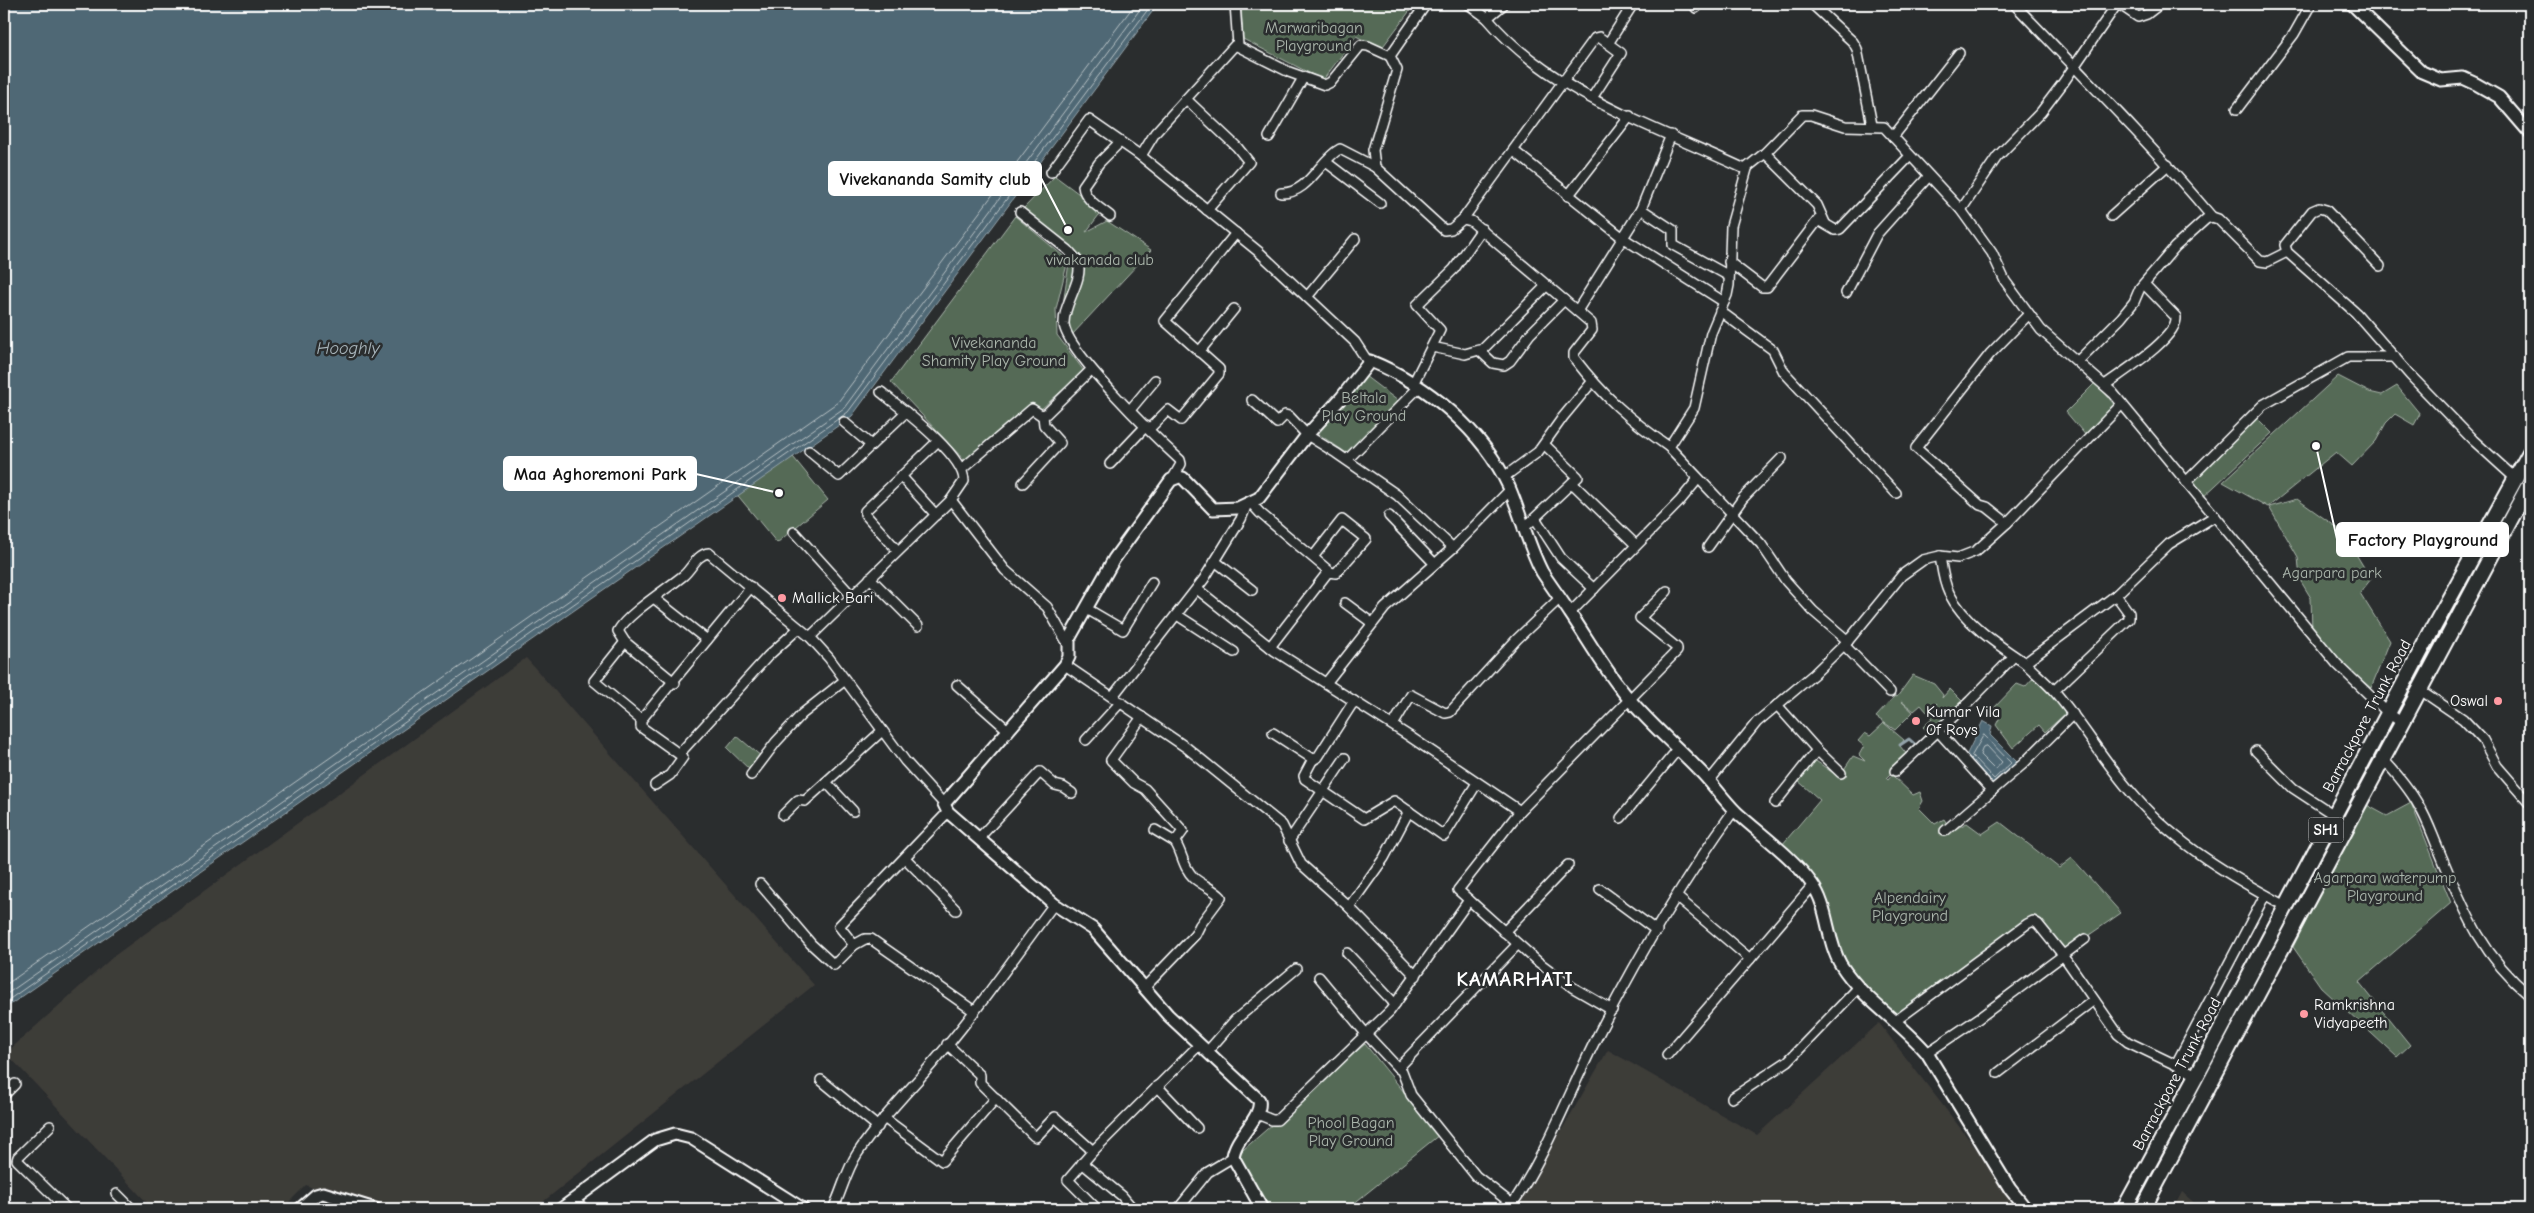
<svg xmlns="http://www.w3.org/2000/svg" width="2534" height="1213" font-family="'Comic Neue',sans-serif">
<style>
.built{fill:#3e3c39}
.green{fill:#556b57;stroke:#aab5ab}
.water{fill:#4f6874;stroke:#95a4ac}
.lines{fill:none;stroke-linecap:round;stroke-linejoin:round}
.shore{stroke:#b9c3c7;stroke-width:1}
.stream{stroke:#95a4ac;stroke-width:3}
.minor-casing{stroke:#fff;stroke-width:12}
.tertiary-casing{stroke:#fff;stroke-width:15}
.primary-casing{stroke:#fff;stroke-width:18}
.minor{stroke:#2a2d2e;stroke-width:9}
.tertiary{stroke:#2a2d2e;stroke-width:11}
.primary{stroke:#2a2d2e;stroke-width:14}
.poi-dot{fill:#ff9aa2;stroke:#2a2d2e;stroke-width:2}
.labels{text-anchor:middle;dominant-baseline:central;stroke-width:5;stroke-linejoin:round;paint-order:stroke}
.shield{fill:#2a2d2e;stroke:#bfc0c0;stroke-width:1}
.shield-label{font-size:15px;font-weight:bold;fill:#fff}
.park-label{font-size:16px;fill:#aab5ab;stroke:#2a2d2e}
.poi-label{font-size:16px;fill:#fff;stroke:#2a2d2e;text-anchor:start}
.street-label{font-size:16px;fill:#fff;stroke:#2a2d2e}
.water-label{font-size:18px;font-style:italic;fill:#a7b4ba;stroke:#2a2d2e}
.district-label{font-size:21px;font-weight:bold;letter-spacing:1px;fill:#fff;stroke:#2a2d2e}
.leader{fill:none;stroke:#fff;stroke-width:2}
.callout-dot{fill:#fff;stroke:#2a2d2e;stroke-width:2}
.callout{fill:#fff;stroke:#fff;stroke-width:2}
.callout-label{font-size:18px;text-anchor:middle;font-weight:bold;fill:#111}
</style>
<rect width="100%" height="100%" fill="#2a2d2e"/>
<filter id="ink" filterUnits="userSpaceOnUse"><feTurbulence type="fractalNoise" baseFrequency=".02" numOctaves="2"/><feDisplacementMap in="SourceGraphic" scale="10" xChannelSelector="R" yChannelSelector="G"/><feConvolveMatrix kernelMatrix="1 2 1 2 8 2 1 2 1" color-interpolation-filters="sRGB"/></filter>
<g filter="url(#ink)">
<!-- built -->
<g class="built">
<path d="M526 658 814 985 534 1209H358L306 1185 282 1209H153L6 1053 114 956Z"/>
<path d="M1879 1023 2023 1209H1516L1608 1050 1757 1135Z"/>
<path d="M2182 1192 2201 1209H2173Z"/>
</g>
<!-- green -->
<g class="green">
<path d="M1241 4H1415L1381 49 1356 36 1323 80 1243 39Z"/>
<path d="M1055 176 1102 211 1086 232 1107 221 1151 250 1072 335 1063 305 1071 248 1023 209Z"/>
<path d="M1015 216 1068 260 1056 309 1057 335 1084 371 1040 410 1032 404 965 461 891 382Z"/>
<path d="M1365 376 1398 401 1348 454 1314 431Z"/>
<path d="M2338 376 2369 392 2382 395 2397 386 2420 414 2414 425 2395 414 2386 423 2376 441 2352 466 2336 452 2268 507 2223 482Z"/>
<path d="M2096 382 2116 407 2087 437 2066 412Z"/>
<path d="M2256 417 2272 433 2202 498 2187 481Z"/>
<path d="M785 447 828 500 777 543 730 486Z"/>
<path d="M2297 499 2342 531 2371 579 2360 593 2390 641 2371 688 2339 661 2312 630 2311 598 2300 580 2298 557 2269 507Z"/>
<path d="M1913 675 1934 684 1943 695 1942 698 1950 689 1965 704 1931 735 1923 727 1932 719 1929 714 1937 703 1927 712 1921 705 1914 711 1901 701 1913 712 1895 730 1876 717 1895 696 1897 697Z"/>
<path d="M2035 676 2067 712 2045 732 2039 725 2013 748 1996 725 2000 717 1992 710 2017 684 2025 687Z"/>
<path d="M1884 723 1904 740 1900 746 1908 756 1886 778 1888 780 1892 775 1913 795 1920 792 1923 801 1919 808 1935 824 1944 819 1949 827 1945 834 1967 823 1982 834 2000 822 2059 868 2072 858 2121 913 2063 953 2036 917 1894 1018 1841 962 1828 917 1782 845 1820 800 1796 779 1813 759 1839 777 1853 756 1865 761 1859 755 1864 746 1858 741 1865 733 1870 736Z"/>
<path d="M737 736 762 757 751 771 727 748Z"/>
<path d="M2411 803 2451 903 2359 982 2410 1045 2397 1057 2321 987 2293 947 2365 804 2387 816Z"/>
<path d="M1365 1044 1439 1135 1347 1209H1271L1236 1156Z"/>
</g>
<!-- water -->
<g class="water">
<path d="M4 4H1158L852 416 4 1009Z"/>
<path d="M1983 721 1992 726 1990 735 2019 764 1993 787 1966 756Z"/>
</g>
<g class="lines">
<!-- shore -->
<g class="shore">
<path d="M1984 735 2011 763 1994 779 1972 756Z"/>
<path d="M1987 746 2002 762 1995 770 1980 755 1983 747Z"/>
<path d="M4 986 838 402 1135 4"/>
<path d="M4 996 844 408 1144 4"/>
<path d="M4 1003 848 412 1152 4"/>
</g>
<!-- stream -->
<path class="stream" d="M1900 745 1909 739 1918 747"/>
<defs>
<g id="minor">
<path d="M1235 4 1238 45"/>
<path d="M1468 4 1487 18 1504 4"/>
<path d="M1812 4 1853 42 1857 49 1872 125"/>
<path d="M2014 4C2081 74 2150 143 2212 217"/>
<path d="M2119 4 2138 17 2147 14 2160 4"/>
<path d="M1696 8 1699 4"/>
<path d="M1487 18C1551 94 1656 127 1745 169L1765 153 1802 115H1811L1845 126 1884 127 1961 210 1992 253 2005 281 2041 330 2113 393 2337 664 2388 713 2401 722"/>
<path d="M1609 42 1633 4"/>
<path d="M1390 56 1397 70 1373 150 1375 167 1444 230 1451 229 1463 219 1471 221 1591 323 1592 330 1574 353V358C1604 397 1629 419 1669 447"/>
<path d="M1186 99 1237 147 1249 162 1207 210"/>
<path d="M2237 109 2294 34 2311 4"/>
<path d="M1269 137 1303 78"/>
<path d="M1893 137 1959 53"/>
<path d="M1514 151 1623 238 1724 302"/>
<path d="M1765 153 1817 205 1825 223"/>
<path d="M1326 162 1380 203"/>
<path d="M1747 169 1731 226 1729 285 1727 295 1711 333 1694 408 1669 447 1761 544 1786 581 1813 611 1848 641"/>
<path d="M1051 172 1089 120 1141 156"/>
<path d="M1281 193C1309 194 1320 159 1340 149L1375 167"/>
<path d="M1568 196 1630 116"/>
<path d="M1641 209 1673 230V245L1729 276"/>
<path d="M1961 210 1997 157 2041 112 2063 83 2117 4"/>
<path d="M1020 212 1068 250 1078 261C1084 281 1063 303 1064 324 1066 351 1157 439 1180 460L1181 464 1173 478"/>
<path d="M1110 216C1100 208 1084 199 1083 186L1099 163 1120 142"/>
<path d="M2111 216 2168 165"/>
<path d="M1463 219 1595 38 1599 37 1621 53 1592 98"/>
<path d="M1729 262 1762 287H1767L1818 220 1835 230 1840 229 1910 156"/>
<path d="M2380 266 2326 210 2319 208 2312 211 2285 245 2287 252 2356 313 2410 375 2473 440 2516 479"/>
<path d="M1846 293 1877 234 1929 176"/>
<path d="M1307 297 1355 239"/>
<path d="M1577 311 1641 209 1671 135"/>
<path d="M1720 311 1773 350 1784 372 1896 493"/>
<path d="M1432 347 1465 354 1479 350 1493 363 1504 365 1510 361 1530 334 1564 300"/>
<path d="M1481 351 1546 286"/>
<path d="M1199 352 1234 309"/>
<path d="M2078 361 2121 318 2134 302 2140 288 2175 247 2206 219 2212 217 2218 219 2260 261 2267 262 2287 252"/>
<path d="M1368 362 1355 342 1259 252 1141 156 1155 133 1235 45 1289 72 1325 85 1331 82 1361 45 1368 46 1390 56 1426 4"/>
<path d="M1413 384 1440 330 1417 305 1454 269 1482 229"/>
<path d="M2105 385C2121 373 2178 338 2176 317L2144 284"/>
<path d="M1252 400 1277 423 1285 415 1289 416 1307 435 1336 453 1397 495 1453 548"/>
<path d="M1130 410 1155 380"/>
<path d="M844 422 871 445"/>
<path d="M1149 429 1168 410 1181 420 1219 374V369L1165 321 1236 233"/>
<path d="M809 451 839 476 906 412"/>
<path d="M1347 460 1419 387"/>
<path d="M1110 464 1146 426"/>
<path d="M962 469 1032 409 1041 415 1046 414 1091 370"/>
<path d="M901 476 936 515"/>
<path d="M1504 477 1538 452 1563 417 1592 382"/>
<path d="M2186 482 2263 405 2348 357H2395"/>
<path d="M1023 483 1060 443 1044 425 1043 416"/>
<path d="M1572 483 1636 545"/>
<path d="M951 500 1005 570 1047 607 1068 644"/>
<path d="M1250 502 1260 513 1329 571"/>
<path d="M1389 516 1434 563"/>
<path d="M1535 518 1561 558 1594 589"/>
<path d="M2007 523 1987 507 1980 505 1916 448 1990 354 2029 314"/>
<path d="M1523 529 1578 477 1545 445"/>
<path d="M794 532 852 596"/>
<path d="M1708 547 1743 498 1782 458"/>
<path d="M898 551 865 514V511L938 441"/>
<path d="M1940 556C1942 568 1943 581 1949 593 1964 623 1998 645 2025 663L2116 595 2169 544 2215 516"/>
<path d="M1215 561 1252 590"/>
<path d="M870 578 918 626"/>
<path d="M1197 589 1275 651 1409 736 1520 811"/>
<path d="M655 599 707 640"/>
<path d="M1345 603 1372 623"/>
<path d="M1087 609 1123 630 1152 582"/>
<path d="M1570 613 1679 502 1698 479"/>
<path d="M1177 615 1234 652"/>
<path d="M810 637 951 500 964 481C964 455 902 409 881 392"/>
<path d="M625 642 594 681 641 720 751 587"/>
<path d="M1844 645 1890 692"/>
<path d="M1270 647 1328 572 1336 573 1366 539 1342 520 1313 557"/>
<path d="M2025 663C2035 673 2046 682 2055 692 2084 726 2106 765 2136 798 2177 845 2232 877 2286 906"/>
<path d="M1065 665 1187 748 1282 825 1301 864 1349 907 1416 976"/>
<path d="M675 683 625 642 618 631C627 614 667 589 684 575 692 568 697 554 709 553L810 637 829 658 905 761 944 804"/>
<path d="M1326 683 1385 608 1453 548 1510 490"/>
<path d="M957 685 1009 731"/>
<path d="M2419 689 2463 719 2483 740 2497 766 2530 804"/>
<path d="M2054 691 2129 619V613L2116 595"/>
<path d="M1113 696 1204 579 1241 519 1247 504"/>
<path d="M1777 705 1817 750 1841 773"/>
<path d="M1142 717 1111 760 1134 783 1145 789 1183 831 1175 842C1183 854 1182 866 1194 878 1202 885 1214 889 1221 897L1200 925 1195 935 1145 987"/>
<path d="M641 720V727L683 757 670 775 655 785"/>
<path d="M1393 725 1411 695 1445 713 1450 712 1517 639 1559 599"/>
<path d="M1937 730 1992 791"/>
<path d="M1273 733 1313 759 1304 776 1305 779 1364 819 1394 801 1444 836 1477 783"/>
<path d="M1086 740 1121 702"/>
<path d="M2256 751 2293 788 2334 815"/>
<path d="M680 753 768 656 799 628"/>
<path d="M2382 758C2396 773 2409 788 2419 806 2427 819 2432 834 2438 848 2463 907 2479 953 2530 996"/>
<path d="M1313 760 1318 757 1354 701"/>
<path d="M1895 771 1970 701 2014 656"/>
<path d="M751 775 776 742 802 714 845 680"/>
<path d="M1710 780 1757 722 1814 674 1848 641 1902 575 1923 560 1940 556 1958 558 1976 551 2007 523 2122 404"/>
<path d="M1775 803 1817 750"/>
<path d="M853 811 826 782 882 731"/>
<path d="M783 815 798 800 805 801 826 782"/>
<path d="M1621 818 1678 749"/>
<path d="M1155 830 1175 842"/>
<path d="M1945 831 2023 764 2073 714"/>
<path d="M979 838 1040 772 1055 785 1063 787 1072 793"/>
<path d="M1289 841 1345 758"/>
<path d="M905 858 956 910"/>
<path d="M760 884 811 944 834 965 854 945 839 926 948 812"/>
<path d="M1600 889 1657 931"/>
<path d="M1349 907 1384 858 1409 811"/>
<path d="M1504 932 1568 865"/>
<path d="M854 945 865 939H871L974 1011"/>
<path d="M1347 953 1395 1004"/>
<path d="M1750 959 1813 885"/>
<path d="M1319 977 1367 1035 1398 1068 1517 945"/>
<path d="M1612 1010 1572 987 1537 961 1458 890 1520 811 1677 651V648L1640 618 1667 591"/>
<path d="M1894 1022 2027 924 2033 921 2038 924 2063 955 2118 1034 2128 1042 2197 1075"/>
<path d="M947 1044 980 1075V1083L1034 1136 1036 1137 1055 1117 1093 1151"/>
<path d="M1207 1052 1235 1020 1296 969"/>
<path d="M1927 1053 1979 1018 2085 939"/>
<path d="M1667 1055 1750 959 1677 897"/>
<path d="M2176 1064 2265 895"/>
<path d="M1398 1068 1402 1071 1411 1095 1476 1176 1512 1204"/>
<path d="M1998 1073 2094 1000"/>
<path d="M821 1080 878 1127"/>
<path d="M1157 1086 1197 1128"/>
<path d="M4 1095 15 1084"/>
<path d="M1732 1098 1788 1061 1859 987"/>
<path d="M1257 1114 1272 1120H1277L1390 1011 1469 900"/>
<path d="M884 1118 942 1161 996 1098"/>
<path d="M50 1126 18 1157 17 1160 67 1209"/>
<path d="M1082 1163 1122 1196 1133 1209"/>
<path d="M117 1194 132 1209"/>
<path d="M574 1200 584 1209"/>
<path d="M833 1209C842 1191 846 1171 857 1154 877 1124 901 1099 925 1072 971 1020 1012 960 1054 904"/>
<path d="M1097 1209 1068 1180 1093 1151 1199 1045"/>
<path d="M1178 1209 1208 1172 1233 1157"/>
<path d="M1509 1209C1546 1156 1568 1095 1597 1037 1637 958 1683 881 1734 810"/>
</g>
<g id="tertiary">
<path d="M2352 4 2422 72 2441 80 2463 78 2476 84 2499 97 2530 133"/>
<path d="M300 1209 316 1195 323 1193 375 1209"/>
<path d="M561 1209 655 1140 675 1134 691 1138 803 1209"/>
<path d="M1262 1209 1233 1157C1235 1136 1263 1118 1259 1100L1168 1015 1093 929 1054 904 948 812 944 804 1065 665 1069 657V639L1114 559 1171 480 1179 477 1183 478 1213 509 1238 508 1259 498 1307 435 1342 397 1370 361C1427 384 1483 431 1509 487 1521 515 1528 545 1542 572 1551 586 1561 599 1570 613 1587 638 1602 665 1621 689 1643 718 1672 742 1697 768 1711 781 1722 798 1736 812 1761 835 1792 856 1812 884 1829 907 1826 940 1841 965 1864 1001 1900 1021 1927 1053L2010 1189 2026 1209"/>
</g>
<g id="primary">
<path d="M2124 1209 2197 1075 2431 632 2530 452"/>
<path d="M2143 1209 2530 483"/>
</g>
</defs>
<!-- minor casing -->
<use href="#minor" class="minor-casing"/>
<!-- tertiary casing -->
<use href="#tertiary" class="tertiary-casing"/>
<!-- primary casing -->
<use href="#primary" class="primary-casing"/>
<!-- minor -->
<use href="#minor" class="minor"/>
<!-- tertiary -->
<use href="#tertiary" class="tertiary"/>
<!-- primary -->
<use href="#primary" class="primary"/>
</g>
</g>
<!-- markers -->
<g class="poi-dot">
<circle cx="782" cy="598" r="5"/>
<circle cx="2498" cy="701" r="5"/>
<circle cx="1916" cy="721" r="5"/>
<circle cx="2304" cy="1014" r="5"/>
</g>
<g class="labels">
<!-- shield labels -->
<rect class="shield" x="2308.5" y="817.5" width="35" height="25" rx="4"/>
<g class="shield-label">
<text x="2326" y="830">SH1</text>
</g>
<!-- park labels -->
<g class="park-label">
<text x="1314" y="28">Marwaribagan<tspan x="1314" dy="18">Playground</tspan></text>
<text x="1100" y="260">vivakanada club</text>
<text x="994" y="343">Vivekananda<tspan x="994" dy="18">Shamity Play Ground</tspan></text>
<text x="1364" y="398">Beltala<tspan x="1364" dy="18">Play Ground</tspan></text>
<text x="2332" y="573">Agarpara park</text>
<text x="2385" y="878">Agarpara waterpump<tspan x="2385" dy="18">Playground</tspan></text>
<text x="1910" y="898">Alpendairy<tspan x="1910" dy="18">Playground</tspan></text>
<text x="1351" y="1123">Phool Bagan<tspan x="1351" dy="18">Play Ground</tspan></text>
</g>
<!-- poi labels -->
<g class="poi-label">
<text x="792" y="598">Mallick Bari</text>
<text x="2488" y="701" text-anchor="end">Oswal</text>
<text x="1926" y="712">Kumar Vila<tspan x="1926" dy="18">Of Roys</tspan></text>
<text x="2314" y="1005">Ramkrishna<tspan x="2314" dy="18">Vidyapeeth</tspan></text>
</g>
<!-- street labels -->
<g class="street-label">
<text transform="translate(2367 716) rotate(-62)">Barrackpore Trunk Road</text>
<text transform="translate(2177 1074) rotate(-62)">Barrackpore Trunk Road</text>
</g>
<!-- water labels -->
<g class="water-label">
<text x="348" y="348">Hooghly</text>
</g>
<!-- district labels -->
<g class="district-label">
<text x="1515" y="979">KAMARHATI</text>
</g>
</g>
<!-- callouts -->
<path class="leader" d="M1068 230L1041 178M779 493L696 474M2316 446L2337 539"/>
<g class="callout-dot">
<circle cx="1068" cy="230" r="5"/>
<circle cx="779" cy="493" r="5"/>
<circle cx="2316" cy="446" r="5"/>
</g>
<g class="callout">
<rect x="829" y="162" width="212" height="33" rx="5"/>
<rect x="504" y="457" width="192" height="33" rx="5"/>
<rect x="2337" y="523" width="171" height="33" rx="5"/>
</g>
<g class="callout-label">
<text x="935" y="185">Vivekananda Samity club</text>
<text x="600" y="480">Maa Aghoremoni Park</text>
<text x="2423" y="546">Factory Playground</text>
</g>
<!-- margin -->
<rect width="2534" height="1213" fill="none" stroke="#2a2d2e" stroke-width="20"/>
<rect x="10" y="10" width="2514" height="1193" fill="none" stroke="#fff" stroke-width="2" filter="url(#ink)"/>
</svg>
